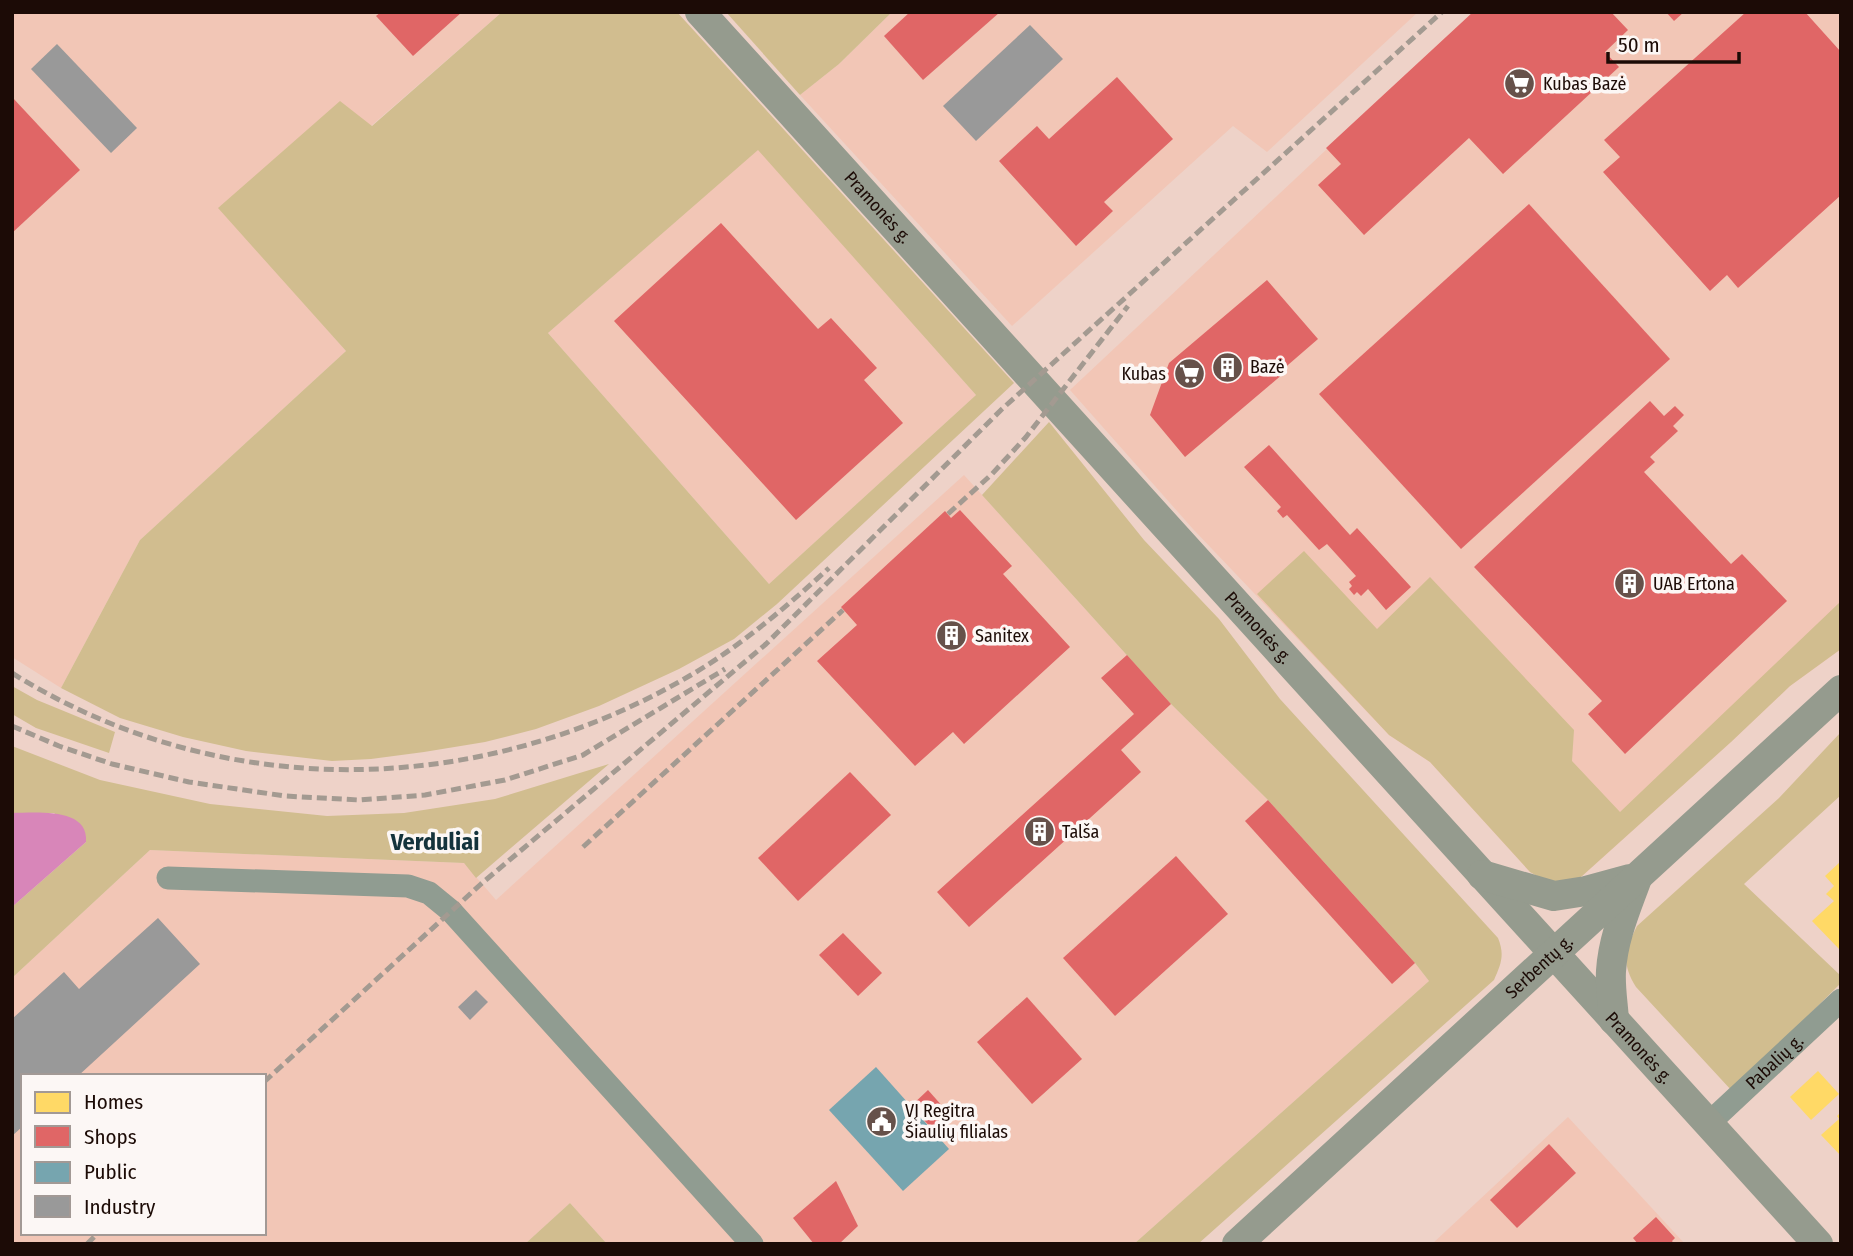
<svg xmlns="http://www.w3.org/2000/svg" width="1853" height="1256" font-family="'Fira Sans Condensed',sans-serif">
<style>
.built{fill:#f2c6b6;fill-rule:evenodd}
.green{fill:#d1bd8f;fill-rule:evenodd}
.water{fill:#d886b9}
.homes{fill:#ffd966}
.shops{fill:#e06666}
.public{fill:#76a5af}
.industry{fill:#999}
.lines{fill:none;stroke-linecap:round;stroke-linejoin:round}
.minor{stroke:#909c91;stroke-width:23}
.major{stroke:#959b8e;stroke-width:30}
.rail{stroke:#a39a91;stroke-width:5;stroke-dasharray:10 5;stroke-linecap:butt}
.labels{text-anchor:middle;dominant-baseline:central;stroke-width:7;stroke-linejoin:round;paint-order:stroke}
.poi-label{font-size:18px;fill:#1c0b06;stroke:#fcf7f5;text-anchor:start}
.street-label{font-size:18px;fill:#1c0b06;stroke:#fcf7f5}
.district-label{font-size:24px;font-weight:bold;fill:#14333c;stroke:#fcf7f5}
</style>
<rect width="100%" height="100%" fill="#eed2c8"/>
<!-- built -->
<g class="built">
<path d="M12 12H502L371 126 219 207 346 351 140 540 61 688 12 657Z"/>
<path d="M892 12H1418L1267 152 1233 126 1012 326 800 95 839 64Z"/>
<path d="M1473 12H1841V649L1790 686 1731 742 1581 877 1530 872 1430 762 1389 735 1193 529 1070 390Z"/>
<path d="M758 149 976 395 769 584 548 333Z"/>
<path d="M964 475 1171 704 1268 800 1415 963 1429 981 1134 1244H607L570 1203 525 1244H140L137 1242 135 1244H12V978L150 850 464 863 496 900ZM23 1076H264V1233H23Z"/>
<path d="M1568 1117 1685 1244H1432Z"/>
</g>
<!-- green -->
<g class="green">
<path d="M502 12H677L1014 383 777 604 734 639 679 669 599 706 536 729 485 742 424 752 371 759 332 761 246 751 183 737 120 718 61 688 140 540 346 351 218 208 340 101 372 126ZM758 150 976 395 769 584 548 333Z"/>
<path d="M726 12H892L839 64 800 95Z"/>
<path d="M1049 422 1144 540 1219 619 1280 699 1498 938C1505 955 1501 964 1494 980L1198 1244H1134L1429 981 1415 963 1268 800 1171 704 982 495Z"/>
<path d="M1304 551 1377 629 1430 577 1574 730 1572 761 1620 812 1839 603 1841 649 1790 686 1731 742 1581 877C1558 885 1551 884 1530 872L1430 762 1389 735 1257 594Z"/>
<path d="M12 686 37 700 115 732 109 753 36 728 12 714Z"/>
<path d="M1841 732V795L1744 884 1841 976V983L1732 1091 1636 987C1621 963 1625 950 1637 926L1779 798Z"/>
<path d="M12 746 100 780 210 804 327 816 404 813 495 799 609 764 476 878 464 863 150 850 12 978V907L86 842 54 813H12Z"/>
<path d="M570 1203 607 1244H525Z"/>
</g>
<!-- water -->
<path class="water" d="M12 813C36 813 89 807 86 842L12 907Z"/>
<!-- homes -->
<g class="homes">
<path d="M1839 863 1841 865 1839 949 1812 921 1834 901 1826 894 1834 886 1825 876Z"/>
<path d="M1818 1071 1839 1094 1811 1120 1790 1097Z"/>
<path d="M1841 1112V1156L1821 1135 1839 1119 1837 1116Z"/>
</g>
<!-- shops -->
<g class="shops">
<path d="M381 12H462L413 56 376 16Z"/>
<path d="M910 12H1000L923 80 884 36Z"/>
<path d="M1473 12H1611L1628 30 1605 52 1619 67 1503 174 1469 138 1364 235 1318 185 1341 164 1326 148Z"/>
<path d="M1666 12H1684L1674 21Z"/>
<path d="M1746 12H1805L1841 52V195L1738 288 1727 275 1710 291 1603 172 1620 157 1604 140Z"/>
<path d="M1117 77 1173 139 1104 202 1113 211 1076 246 999 161 1037 126 1049 139Z"/>
<path d="M12 97 80 170 12 233Z"/>
<path d="M1529 204 1670 359 1461 549 1319 394Z"/>
<path d="M721 223 818 329 831 318 877 368 864 380 903 423 796 520 614 321Z"/>
<path d="M1267 280 1318 339 1281 371 1284 373 1185 457 1150 415 1169 363Z"/>
<path d="M1650 401 1664 416 1675 406 1684 415 1673 426 1678 431 1650 457 1655 462 1644 472 1731 564 1742 554 1787 601 1625 754 1588 714 1602 701 1474 567Z"/>
<path d="M1269 445 1350 535 1357 528 1411 587 1386 610 1368 589 1361 596 1357 592 1354 595 1349 589 1352 586 1349 582 1356 576 1327 544 1319 550 1287 515 1283 518 1277 511 1281 507 1244 467Z"/>
<path d="M960 510 1012 566 1003 574 1070 647 964 744 953 732 915 766 817 661 857 625 841 607 945 511 951 518Z"/>
<path d="M1127 655 1171 704 1121 750 1141 772 969 927 937 892 1134 714 1101 678Z"/>
<path d="M850 772 891 815 798 901 758 858Z"/>
<path d="M1268 800 1415 963 1392 984 1245 821Z"/>
<path d="M1176 856 1228 914 1115 1016 1063 958Z"/>
<path d="M843 933 882 973 858 996 819 955Z"/>
<path d="M1027 997 1082 1059 1032 1104 977 1042Z"/>
<path d="M928 1090 952 1117 935 1132 911 1106Z"/>
<path d="M1549 1144 1576 1173 1517 1228 1490 1200Z"/>
<path d="M836 1181 858 1226 839 1244H814L793 1218Z"/>
<path d="M1656 1217 1675 1238 1672 1241 1674 1244H1638L1633 1238Z"/>
</g>
<!-- public -->
<path class="public" d="M876 1067 949 1149 903 1191 829 1110Z"/>
<!-- industry -->
<g class="industry">
<path d="M1030 25 1063 59 976 141 943 106Z"/>
<path d="M57 44 137 128 111 153 31 69Z"/>
<path d="M158 918 200 964 78 1076H23V1126L12 1136V1019L64 972 79 989Z"/>
<path d="M476 990 488 1002 470 1020 458 1007Z"/>
</g>
<g class="lines">
<!-- minor -->
<g class="minor">
<path d="M168 878 408 886 429 893 451 911 752 1244"/>
<path id="s1" d="M1708 1124 1841 1000"/>
</g>
<!-- major -->
<g class="major">
<path id="s2" d="M700 12C1074 422 1443 835 1818 1244"/>
<path d="M1482 875 1554 896 1586 891 1630 879"/>
<path d="M1614 1020C1613 1004 1610 987 1611 971 1613 939 1625 911 1636 881"/>
<path id="s3" d="M1237 1244 1841 690"/>
</g>
<!-- rail -->
<g class="rail">
<path d="M948 514 992 474 1026 437 1128 306"/>
<path d="M12 673C221 804 480 799 691 675 742 645 786 607 829 568"/>
<path d="M12 726 59 746 112 764 189 782 285 796 359 800 425 795 505 780 583 755 725 669"/>
<path d="M583 847 843 610"/>
<path d="M264 1082 481 884 766 644 1002 409 1442 12"/>
<path d="M87 1244 98 1233"/>
</g>
</g>
<!-- icons -->
<defs>
<symbol id="supermarket-disc" viewBox="-11 -11 22 22"><circle r="9.5" fill="#66514a" stroke="#fcf7f5"/><path d="M-6-5.5h2.5l.6 2H6L4.5 2H-2.5L-4.4-4H-6ZM-1.5 3.2a1.3 1.3 0 1 0 .1 0ZM3 3.2a1.3 1.3 0 1 0 .1 0Z" fill="#fff"/></symbol>
<symbol id="building-disc" viewBox="-11 -11 22 22"><circle r="9.5" fill="#66514a" stroke="#fcf7f5"/><path d="M-4-6H4V6H1V3H-1V6H-4ZM-2.5-4.3h1.7v1.8h-1.7ZM.8-4.3h1.7v1.8H.8ZM-2.5-1h1.7V.8h-1.7ZM.8-1h1.7V.8H.8Z" fill="#fff"/></symbol>
<symbol id="civic-disc" viewBox="-11 -11 22 22"><circle r="9.5" fill="#66514a" stroke="#fcf7f5"/><path d="M-.6-6.5H3V-4.5H.6V-3L4-1V1h2V6H-6V1h2V-1L-.6-3ZM-1.2 2.5V6h2.4V2.5Z" fill="#fff"/></symbol>
</defs>
<g fill-rule="evenodd">
<use href="#supermarket-disc" x="1502" y="66" width="35" height="35"/>
<use href="#building-disc" x="1210" y="350" width="35" height="35"/>
<use href="#supermarket-disc" x="1172" y="356" width="35" height="35"/>
<use href="#building-disc" x="1612" y="566" width="35" height="35"/>
<use href="#building-disc" x="934" y="618" width="35" height="35"/>
<use href="#building-disc" x="1022" y="814" width="35" height="35"/>
<use href="#civic-disc" x="864" y="1104" width="35" height="35"/>
</g>
<g class="labels">
<!-- poi labels -->
<g class="poi-label">
<text x="1543" y="84">Kubas Bazė</text>
<text x="1250" y="367">Bazė</text>
<text x="1166" y="374" text-anchor="end">Kubas</text>
<text x="1653" y="584">UAB Ertona</text>
<text x="975" y="636">Sanitex</text>
<text x="1062" y="832">Talša</text>
<text x="905" y="1111">VĮ Regitra<tspan x="905" dy="21">Šiaulių filialas</tspan></text>
</g>
<!-- street labels -->
<g class="street-label">
<text stroke="none"><textPath href="#s2" startOffset="264">Pramonės g.</textPath></text>
<text stroke="none"><textPath href="#s2" startOffset="831">Pramonės g.</textPath></text>
<text stroke="none"><textPath href="#s3" startOffset="410">Serbentų g.</textPath></text>
<text stroke="none"><textPath href="#s2" startOffset="1398">Pramonės g.</textPath></text>
<text stroke="none"><textPath href="#s1" startOffset="91">Pabalių g.</textPath></text>
</g>
<!-- district labels -->
<g class="district-label">
<text x="435" y="842">Verduliai</text>
</g>
</g>
<!-- border -->
<rect width="1853" height="1256" fill="none" stroke="#1c0b06" stroke-width="28"/>
<!-- legend -->
<rect x="21" y="1074" width="245" height="161" fill="#fcf7f5" stroke="#a29995" stroke-width="2"/>
<rect x="35" y="1092" width="35" height="21" fill="#ffd966" stroke="#a29995" stroke-width="2"/>
<text x="84" y="1109" font-size="21" fill="#1c0b06">Homes</text>
<rect x="35" y="1126" width="35" height="21" fill="#e06666" stroke="#a29995" stroke-width="2"/>
<text x="84" y="1144" font-size="21" fill="#1c0b06">Shops</text>
<rect x="35" y="1162" width="35" height="21" fill="#76a5af" stroke="#a29995" stroke-width="2"/>
<text x="84" y="1179" font-size="21" fill="#1c0b06">Public</text>
<rect x="35" y="1196" width="35" height="21" fill="#999999" stroke="#a29995" stroke-width="2"/>
<text x="84" y="1214" font-size="21" fill="#1c0b06">Industry</text>
<!-- scale -->
<path d="M1608 52v10h131v-10" fill="none" stroke="#1c0b06" stroke-width="3.5"/>
<text x="1618" y="52" font-size="21" fill="#1c0b06" stroke="#fcf7f5" stroke-width="5" paint-order="stroke">50 m</text>
</svg>
